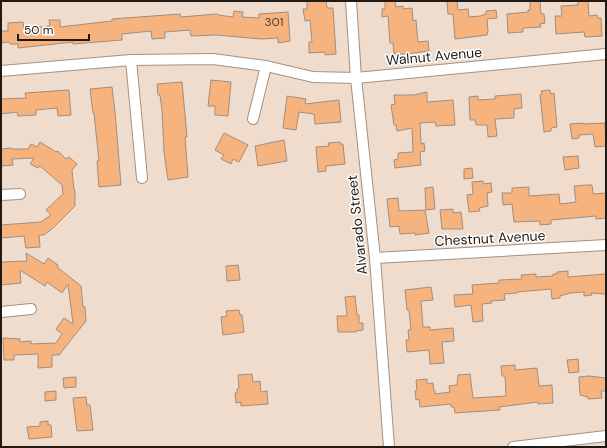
<svg xmlns="http://www.w3.org/2000/svg" width="607" height="448" font-family="'DM Sans',sans-serif">
<style>
.building{fill:#f6b37e;stroke:#a08e80}
.lines{fill:none;stroke-linecap:round;stroke-linejoin:round}
.minor-casing{stroke:#a39183;stroke-width:12}
.minor{stroke:#fff;stroke-width:10}
.labels{text-anchor:middle;dominant-baseline:central;stroke-width:3;stroke-linejoin:round;paint-order:stroke}
.number-label{font-size:12px;fill:#56402e}
.street-label{font-size:14px;fill:#201914;stroke:#fff}
</style>
<rect width="100%" height="100%" fill="#efdccd"/>
<!-- building -->
<g class="building">
<path d="M307 1H326L327 8H333L336 54 325 55V52L309 53V42H312L310 20 305 21 303 9H307Z"/>
<path d="M385 1H395L396 7 403 6V9L412 8 413 21 416 20 418 42 428 41 429 51 407 54H394L393 43H390L388 16 382 17V9H385Z"/>
<path d="M447 1H457L458 10 468 9 469 17 480 16 486 14V11L496 10 497 18 487 19 488 31 487 35 455 39 453 14H448Z"/>
<path d="M530 1H540L541 14H544L545 23 540 24 541 27 523 28V32L508 33 507 14 528 12V10H530Z"/>
<path d="M578 1H588L589 16 597 15 598 18H601L602 36 585 37 584 32 556 34 555 16H562L561 6 578 5Z"/>
<path d="M234 11 243 12 242 17 259 18V14L288 12 290 41 278 43V38L261 39 216 35 191 36 190 30 165 32V38L152 39 151 31 122 34V40L73 44V42L18 48V44H10L9 42 1 43V31H8V23L23 22 24 28 50 26 49 20H60V27L112 21V19L180 14 181 17 217 14 218 15 233 17Z"/>
<path d="M211 80 231 82 228 116 215 115V106H208Z"/>
<path d="M182 82 187 137H185L188 177 168 180 164 152 162 110 160 95H158L157 84Z"/>
<path d="M112 87 115 112 121 185 99 187 97 161H99L94 113H93L90 89Z"/>
<path d="M69 90 71 115 58 116 57 108 36 110V115L18 116 17 112 1 114V99L26 98 25 93Z"/>
<path d="M550 90 551 94 554 93 557 127 551 128V131L544 132 540 95 542 94 541 91Z"/>
<path d="M427 92V102L453 100 455 125 436 126 435 122 420 123 421 144 424 143 425 151 420 152 421 165 395 168 394 160 398 159V153L413 152 412 128 397 131 396 125H394L391 105 395 104 394 95H414Z"/>
<path d="M521 94 522 108 514 109V118L495 119 497 136 488 137 487 125H476L475 120H470L469 97 478 96V100L495 99V96Z"/>
<path d="M287 96 306 99 305 104 339 100 341 122 315 124 314 114 299 112 296 130 283 128Z"/>
<path d="M583 123V124L605 123 606 146 595 147 593 134 579 135V138L572 139 570 124Z"/>
<path d="M224 133 248 145 239 162 233 159 231 164 221 159 224 155 215 150Z"/>
<path d="M284 140 287 161 258 166 255 146Z"/>
<path d="M40 142 56 152 58 151 66 159 69 157 77 164 72 170 74 190H75V206L53 228 44 235H39L40 247 26 248 24 236 1 238V225L41 222 51 215 46 210 63 194 62 185 40 166 38 168 30 164 34 158 12 159 13 165 2 166 1 149 11 148V149H28L31 144 37 147Z"/>
<path d="M340 142V144H343L345 164 326 166V171L318 172 316 147 329 146 328 143Z"/>
<path d="M578 156 579 168 565 170 563 157Z"/>
<path d="M472 168 473 178 464 179V169Z"/>
<path d="M483 181 484 184 491 183 492 192 487 193 488 206 479 208 480 211 469 212 467 195 473 194 472 182Z"/>
<path d="M587 185H592L593 194 606 193V218L596 219V216L551 220V224L540 225V221L514 222 512 204 503 205 502 193H512V188L529 187V196L559 194 560 204 576 202 574 186Z"/>
<path d="M433 187 435 209 426 210 425 188Z"/>
<path d="M398 198 399 211 425 210 429 233 415 235V233L400 234 399 226 390 227 387 199Z"/>
<path d="M453 209V213L461 212 463 229H442L440 210Z"/>
<path d="M26 253 44 264 48 258 58 265 57 267 81 286 83 307H85L86 321 59 355H52V367L38 368V354L14 355V360H4L3 338 20 339V342L31 341V344L56 343 62 334 56 329 64 318 73 324 68 284 62 293 47 282 45 286 20 270 21 283 1 285V262L27 261Z"/>
<path d="M238 265 240 280 227 281 226 266Z"/>
<path d="M568 271V277L606 274V294L591 293 592 295 584 296V292L570 293 560 296V298L552 299 551 289 517 292V293L504 294 505 300 491 301 492 303 482 304 483 321 473 322 471 305 455 307 454 295 473 294 472 285 499 283V280L522 279 521 275 536 274V277L553 276V274H557V272Z"/>
<path d="M431 287 433 300 421 301 423 327H430V330L453 328 454 341 442 342 444 363 430 364 429 350 407 352 406 340H409L408 330H411L409 310H407L405 290Z"/>
<path d="M355 296 357 315H359V323H363V330L356 331V332H338L337 316H347L345 297Z"/>
<path d="M239 310 240 315H242L244 332 223 335 221 317 227 316 226 311Z"/>
<path d="M578 359 579 372 569 373 567 360Z"/>
<path d="M515 365V370L537 368 539 386 552 385 553 403 538 404V402L499 407 500 410 455 413 454 407H451V404L420 407 419 399 416 400 415 391 417 390 416 380 427 379V384L433 383 434 391H435V394L450 392 449 386 457 385 458 375 470 374 473 398 506 396 505 376H502L501 366Z"/>
<path d="M252 374 253 382 260 381 261 392 267 391 268 404 241 406V402L236 403 235 393H237V389L239 388 238 375Z"/>
<path d="M589 376 606 378V391H601L602 398 588 399V397L580 395 579 377Z"/>
<path d="M76 377V387L64 388 63 378Z"/>
<path d="M56 391V400L45 401V392Z"/>
<path d="M86 397 87 405H90L93 430 77 431 73 398Z"/>
<path d="M48 421V425H51L52 437 29 439 27 427 40 426V422Z"/>
</g>
<g class="lines">
<defs>
<g id="minor">
<path d="M351 1 356 78 375 258 389 447"/>
<path d="M131 60 142 178"/>
<path d="M1 71 131 60 213 59 266 66 313 77 356 78 606 54"/>
<path d="M253 119 266 66"/>
<path d="M1 195 20 194"/>
<path d="M375 258 606 245"/>
<path d="M1 312 31 309"/>
<path d="M513 447 606 436"/>
</g>
</defs>
<!-- minor casing -->
<use href="#minor" class="minor-casing"/>
<!-- minor -->
<use href="#minor" class="minor"/>
</g>
<g class="labels">
<!-- number labels -->
<g class="number-label">
<text x="274" y="22">301</text>
</g>
<!-- street labels -->
<g class="street-label">
<text transform="translate(434 56) rotate(-5)">Walnut Avenue</text>
<text transform="translate(357 225) rotate(-96)">Alvarado Street</text>
<text transform="translate(490 238) rotate(-3)">Chestnut Avenue</text>
</g>
</g>
<!-- border -->
<rect width="607" height="448" fill="none" stroke="#201914" stroke-width="4"/>
<!-- scale -->
<path d="M18 34v6h71v-6" fill="none" stroke="#201914" stroke-width="2"/>
<text x="24" y="34" font-size="12" fill="#201914" stroke="#ffffff" stroke-width="3" paint-order="stroke">50 m</text>
</svg>
